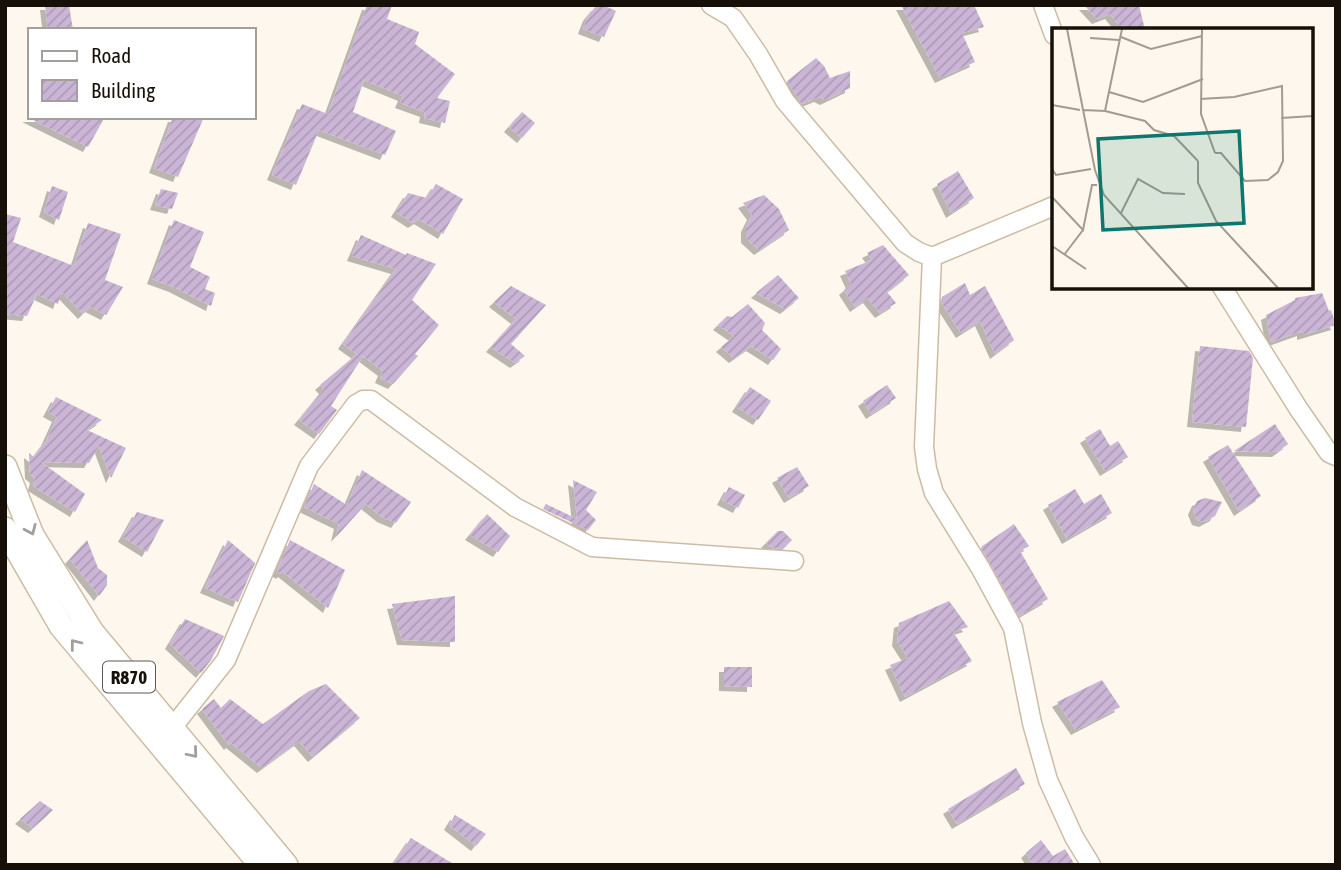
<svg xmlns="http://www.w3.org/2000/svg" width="1341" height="870" font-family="'Asap Condensed',sans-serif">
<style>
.building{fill:url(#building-hatch);filter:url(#shadow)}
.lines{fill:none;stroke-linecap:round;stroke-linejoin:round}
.minor-casing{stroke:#ccbca5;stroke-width:21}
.major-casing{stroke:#ccbca5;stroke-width:26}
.minor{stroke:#fff;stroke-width:18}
.major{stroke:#fff;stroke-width:23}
.oneway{stroke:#a29f9c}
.labels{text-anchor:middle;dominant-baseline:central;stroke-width:6;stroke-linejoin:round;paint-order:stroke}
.shield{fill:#fff;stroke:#5c5852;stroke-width:2}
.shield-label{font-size:19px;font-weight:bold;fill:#161008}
.inset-road{fill:none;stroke:#a19b91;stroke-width:2}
.view{fill:#0f766e;fill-opacity:0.15;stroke:#0f766e;stroke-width:3.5}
.inset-edge{fill:none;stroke:#161008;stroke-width:3.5}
</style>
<defs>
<pattern id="building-hatch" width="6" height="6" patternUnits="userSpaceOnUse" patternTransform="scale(1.75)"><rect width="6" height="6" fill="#cbb5d6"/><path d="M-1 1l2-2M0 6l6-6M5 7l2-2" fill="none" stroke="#ae9bb6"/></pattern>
<filter id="shadow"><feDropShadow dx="-5" dy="5" stdDeviation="0" flood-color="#0004"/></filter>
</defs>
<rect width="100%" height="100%" fill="#fdf7ed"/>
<!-- building -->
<g class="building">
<path d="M45 5H69L73 30H48Z"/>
<path d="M367 5H392L387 19 419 32 415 44 455 74 437 98 450 101 445 123 424 118 425 112 400 103 403 96 364 80 353 112 396 131 385 155 319 130 296 185 272 175 302 104 328 114Z"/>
<path d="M901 5H974L984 27 962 33 975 62 940 78Z"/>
<path d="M1084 5H1139L1145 30H1123L1110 14 1097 19Z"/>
<path d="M596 6H605L616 11 604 37 583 29 588 16Z"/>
<path d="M816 58 824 66 830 78 850 71V88L825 100 819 97 802 104 787 81Z"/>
<path d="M522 112 535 123 522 138 509 127Z"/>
<path d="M27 117H105L88 147Z"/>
<path d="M173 117H204L178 177 154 168Z"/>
<path d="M958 171 974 198 951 213 937 184Z"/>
<path d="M436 184 463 199 443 234 419 219 413 223 396 212 408 193 427 198Z"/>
<path d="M52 186 68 192 59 220 44 212Z"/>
<path d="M161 189 178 193 172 209 155 205Z"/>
<path d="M764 195 779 209 789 230 759 250 746 238V227L752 215 743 203Z"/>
<path d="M5 214 21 218 13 242 74 266 88 223 121 234 105 280 123 287 106 315 90 307 83 314 62 292 58 304 37 294 27 316 5 314Z"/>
<path d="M174 220 204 232 190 267 210 277 205 289 215 293 211 306 174 287 152 279Z"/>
<path d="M361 235 406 255 407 253 436 264 412 300 439 325 415 354 418 356 393 384 380 378 383 371 363 356 331 406 337 410 319 434 299 420 324 389 320 385 357 354 343 344 396 269 352 256Z"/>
<path d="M883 245 909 275 887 292 896 303 880 313 868 298 855 307 844 290 851 284 845 271 872 260 867 253Z"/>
<path d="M778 275 799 298 785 309 756 293Z"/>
<path d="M965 283 970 295 985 286 1014 340 995 354 980 321 961 333 941 302 942 297Z"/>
<path d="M511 286 546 305 511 344 525 356 515 363 491 347 516 319 494 302Z"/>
<path d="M1322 293 1329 311 1331 310 1336 325 1302 335V331L1271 342 1266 315 1295 300V298Z"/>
<path d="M748 304 765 323 762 330 781 349 773 360 751 346 734 358 721 347 734 336 718 325 727 316 732 317Z"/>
<path d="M1200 346 1249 351 1253 358 1246 427 1192 422Z"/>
<path d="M887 385 896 398 871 414 863 401Z"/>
<path d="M750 387 771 401 758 420 737 407Z"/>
<path d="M56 397 102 420 87 430 126 448 111 478 99 446 89 463 41 462 85 494 75 512 33 486 35 478 30 474 29 453 34 457 46 441 57 417 48 412Z"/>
<path d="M1275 424 1288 444 1277 452 1234 451Z"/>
<path d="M1100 429 1110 446 1118 441 1128 457 1105 471 1085 438Z"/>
<path d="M1228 445 1261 496 1239 511 1208 457Z"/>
<path d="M797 467 809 486 789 498 777 478Z"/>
<path d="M362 470 411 502 396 523 382 517 366 504 336 537 339 524 304 507 314 484 347 505Z"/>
<path d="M573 480 597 492 586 510 596 520 588 530 543 509 546 504 577 519Z"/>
<path d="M729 487 745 495 738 508 722 500Z"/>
<path d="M1075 489 1084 504 1101 494 1112 513 1067 539 1048 505Z"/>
<path d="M1205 498 1222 502 1215 516 1204 522 1197 520 1193 510 1197 501Z"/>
<path d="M137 512 164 520 147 552 123 537Z"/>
<path d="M487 514 510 536 498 552 470 535Z"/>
<path d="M1014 524 1029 546 1020 551 1048 599 1019 616 981 547Z"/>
<path d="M778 531H783L792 540 783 549 772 548 766 543Z"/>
<path d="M87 540 98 568 107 575V585L99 596 70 559Z"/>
<path d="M228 540 255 563 238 602 205 588Z"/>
<path d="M290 540 345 570 328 608 283 572 281 574 277 571Z"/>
<path d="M455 596V642L402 640 392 604Z"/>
<path d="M949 601 968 627 953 632 972 661 905 697 890 665 908 658 897 641 899 623Z"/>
<path d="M185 619 224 636 211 660 201 673 170 644Z"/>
<path d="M724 667H752V687L724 686Z"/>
<path d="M1102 680 1120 707 1076 730 1057 702Z"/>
<path d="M326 684 360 718 313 757 299 741 262 768 231 743 229 745 202 709 214 699 221 708 230 699 263 724 309 691Z"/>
<path d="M1016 768 1025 784 957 824 948 809Z"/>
<path d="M40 801 53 810 33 828 20 819Z"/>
<path d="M455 815 486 834 476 846 449 825Z"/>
<path d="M411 838 455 865H393Z"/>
<path d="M1041 840 1053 856 1065 849 1075 865H1034L1026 853Z"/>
</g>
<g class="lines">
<defs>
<g id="minor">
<path d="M711 5 733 18 758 54 785 101 905 243 919 252 932 257 1054 206"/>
<path d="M1043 5 1054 35"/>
<path d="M932 257 924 447 927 469 934 493 981 569 1013 628 1032 723 1048 780 1074 837 1091 865"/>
<path d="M1222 287 1298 408 1329 453 1336 456"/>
<path d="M172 728 226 660 309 466 356 404 363 400H371L515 507 592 547 794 561"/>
</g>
<g id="major">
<path d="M5 467 32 535 92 632 286 865"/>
<path d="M5 529 61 626 261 865"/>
</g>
</defs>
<!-- minor casing -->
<use href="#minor" class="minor-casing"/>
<!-- major casing -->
<use href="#major" class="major-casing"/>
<!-- minor -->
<use href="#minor" class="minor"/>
<!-- major -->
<use href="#major" class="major"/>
</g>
<!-- one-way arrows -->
<defs><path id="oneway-chevron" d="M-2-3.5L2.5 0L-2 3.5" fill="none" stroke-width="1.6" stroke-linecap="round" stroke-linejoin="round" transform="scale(1.75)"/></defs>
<g class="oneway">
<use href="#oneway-chevron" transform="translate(31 530) rotate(66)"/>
<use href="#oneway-chevron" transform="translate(75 644) rotate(-128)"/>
<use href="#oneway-chevron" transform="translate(193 753) rotate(50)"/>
</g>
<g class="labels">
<!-- shield labels -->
<rect class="shield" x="103" y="661.5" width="52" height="31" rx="5"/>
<g class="shield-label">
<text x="129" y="677">R870</text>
</g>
</g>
<!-- overview -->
<g transform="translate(1052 28)">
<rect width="261" height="261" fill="#fdf7ed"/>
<path class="inset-road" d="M15 1 43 142 52 167 136 260M150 1 149 86 163 125M69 9 99 21 150 8M38 10 67 12M57 64 91 74 151 51M148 71 182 69 230 58 231 133 226 144 216 152 193 153 169 125H163M0 77 28 82M31 82 53 83 70 1M53 83 93 93 102 102 122 108 146 133M229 90 261 88M146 133V155L164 193 226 260M0 141 4 147 39 141M0 169 31 202 40 157H45M69 185 86 151 111 165 133 166M0 218 34 241M12 227 31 202"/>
<path class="view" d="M187 103 192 195 51 202 46 111Z"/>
<rect width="261" height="261" class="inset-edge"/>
</g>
<!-- border -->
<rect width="1341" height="870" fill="none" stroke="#161008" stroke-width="14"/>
<!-- legend -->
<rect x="28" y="28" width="228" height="91" fill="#ffffff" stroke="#a29f9c" stroke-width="2"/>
<rect x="42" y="51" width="35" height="10" fill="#ffffff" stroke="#a29f9c" stroke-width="2"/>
<text x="91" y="63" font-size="21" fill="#161008">Road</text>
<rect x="42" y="80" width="35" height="21" fill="url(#building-hatch)" stroke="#a29f9c" stroke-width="2"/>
<text x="91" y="98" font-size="21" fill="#161008">Building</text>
</svg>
